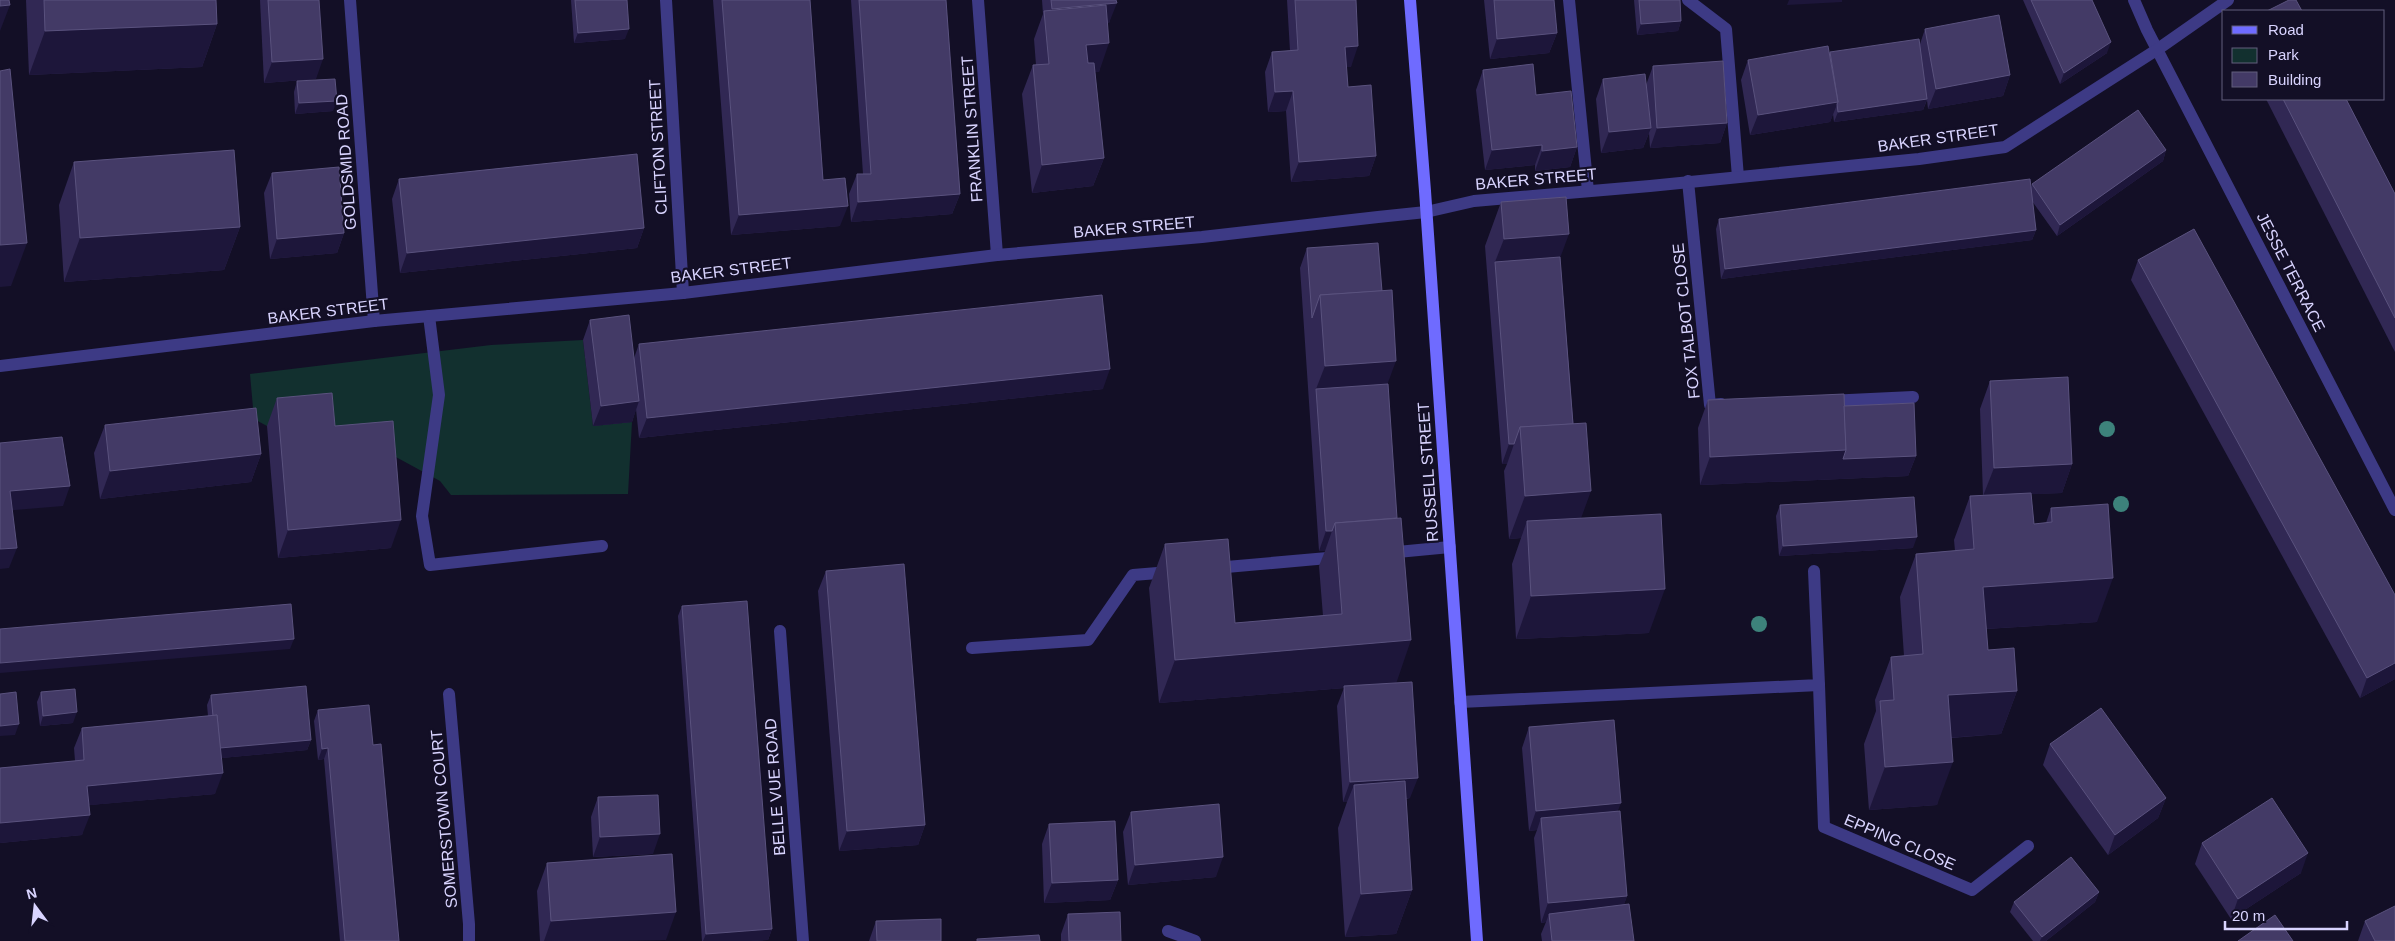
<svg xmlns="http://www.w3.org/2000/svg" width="2395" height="941" font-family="Arial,sans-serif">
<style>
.green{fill:#12302f}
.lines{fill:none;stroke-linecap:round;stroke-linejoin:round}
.lane{stroke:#3d3a85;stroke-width:12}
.street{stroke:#3d3a85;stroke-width:12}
.secondary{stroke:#6f6bff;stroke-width:12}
.tree{fill:#3d827b}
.wall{fill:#312854}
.shaded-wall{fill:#1d163a}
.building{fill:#433a66;stroke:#5a527e}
.labels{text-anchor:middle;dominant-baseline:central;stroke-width:4.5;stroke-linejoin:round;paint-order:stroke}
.street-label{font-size:16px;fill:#d9d4ff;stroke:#130f26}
</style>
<rect width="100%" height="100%" fill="#130f26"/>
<!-- green -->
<path class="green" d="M583 340 593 426 632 422 628 494 451 495 440 481 383 450 267 426 254 419 250 374 491 345Z"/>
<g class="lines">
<!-- lane -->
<g class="lane">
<path d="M1569 0 1588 191"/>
<path d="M1688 0 1726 29 1738 177"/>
<path d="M429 316 439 395 422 516 430 565 602 546"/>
<path d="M1387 553 1450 547"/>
<path d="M1215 568 1339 557"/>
<path d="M972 648 1088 640 1133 575 1170 572"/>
<path d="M1168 931 1195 941"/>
</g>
<!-- street -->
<g class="street">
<path d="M350 0 374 321"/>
<path d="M666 0 683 293"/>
<path d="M978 0 997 255"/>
<path d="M2134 0 2147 30 2395 510"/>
<path d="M1688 181 1710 405 1721 404"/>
<path d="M0 366 374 321 683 293 997 255 1202 237 1378 217 1426 212 1474 201 1650 186 1919 159 2005 147 2158 49 2228 0"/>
<path d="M1828 401 1913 397"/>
<path d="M780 631 803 941"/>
<path d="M1819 685 1824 827 1972 890 2028 846"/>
<path d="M449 694 469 924V941"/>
<path d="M1460 702 1819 685 1814 571"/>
</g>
<!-- secondary -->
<path class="secondary" d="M1410 0 1425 191 1477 941"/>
</g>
<!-- trees -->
<g class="tree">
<circle cx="2107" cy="429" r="8"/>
<circle cx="2121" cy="504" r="8"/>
<circle cx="1759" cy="624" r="8"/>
</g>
<!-- wall -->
<g class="wall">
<path d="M26 0H216L217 24 202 67 29 75Z"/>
<path d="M260 0H319L316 79 264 83Z"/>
<path d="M571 0H627L625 39 574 43Z"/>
<path d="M713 0H810L823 180 840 226 731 235Z"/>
<path d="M851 0H946L960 194 952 214 851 222 849 194 857 174H863Z"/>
<path d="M1042 0H1116L1109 23H1108L1099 72H1095L1104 158 1093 186 1032 193 1022 94 1033 65H1036L1034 39 1043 14Z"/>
<path d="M1287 0H1356L1351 67H1346L1348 87 1376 156 1369 176 1291 182 1286 111 1268 112 1265 72 1272 52 1290 51Z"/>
<path d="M1484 0H1554L1557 33 1549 53 1490 59Z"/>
<path d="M1634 0H1680L1681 21 1678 31 1637 35Z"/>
<path d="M2023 0H2092L2107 53 2060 84Z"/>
<path d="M1925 29 2010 75 2003 96 1928 109 1927 100 1923 110 1834 122 1833 114 1830 122 1750 135 1741 80 1748 60 1829 53 1920 44Z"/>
<path d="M1653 66 1727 123 1720 143 1650 148 1649 133 1643 148 1601 153 1596 99 1603 79 1646 85Z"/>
<path d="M1483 70 1536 95 1577 147 1570 167 1535 171V165L1485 170 1476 90Z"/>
<path d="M297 81 333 111 295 114 294 92Z"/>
<path d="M2266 99H2346L2395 194V352Z"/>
<path d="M2166 150 2163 161 2057 236 2032 201 2036 230 2032 240 1721 279 1716 229 1719 219 2031 187 2032 184Z"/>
<path d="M74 162 240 227 224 270 64 282 59 205Z"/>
<path d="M272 173 344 233 337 253 270 259 264 193Z"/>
<path d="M399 179 644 228 637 248 400 273 392 199Z"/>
<path d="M1501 202 1560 257 1581 518 1649 633 1516 639 1512 564 1521 538 1509 539 1504 471 1507 464H1502L1485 246Z"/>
<path d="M1307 248 1388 384 1396 683 1410 798 1406 799 1412 890 1396 934 1345 937 1338 828 1347 802H1343L1337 706 1344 688 1159 703 1149 588 1165 544 1235 623 1323 616 1319 566 1325 551H1319L1300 268Z"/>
<path d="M2138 260 2395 679 2360 698 2131 280Z"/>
<path d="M590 320 634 358 639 344 1103 389 639 438 636 409 632 422 593 426 583 340Z"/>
<path d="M1990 381 2072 464 2062 493 2031 494 2034 524 2046 523 2051 508 2097 622 1986 629 1988 650 2017 691 2001 734 1951 738 1937 805 1869 810 1864 744 1876 711 1875 700 1891 657 1904 656 1900 597 1916 554 1955 551 1954 540 1970 496H1983L1980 409Z"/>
<path d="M277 398 335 426 391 548 278 558 267 426Z"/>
<path d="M1708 400 1844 406 1916 456 1908 476 1700 485 1698 428Z"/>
<path d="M105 425 261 454 251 482 100 499 94 453Z"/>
<path d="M1780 505 1913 548 1779 556 1776 516Z"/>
<path d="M826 571 925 825 918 845 839 851 818 591Z"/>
<path d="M682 606 772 929 768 940 750 941H702L678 616Z"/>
<path d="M41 692 73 723 40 726 37 702Z"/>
<path d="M211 695 311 740 307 750 221 758 215 794 89 805 82 835 0 843V768L75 761 74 748 82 728 208 716 207 705Z"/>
<path d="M318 710 373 745 399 941H340L324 759 318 760 314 721Z"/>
<path d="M1529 727 1618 811 1627 896 1624 904 1634 941H1542L1541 934 1546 922 1541 923 1534 838 1537 830 1529 831 1522 748Z"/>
<path d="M2050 744 2166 798 2158 818 2108 855 2043 765Z"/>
<path d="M598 797 653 854 593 857 591 817Z"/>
<path d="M1131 812 1216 877 1128 885 1123 832Z"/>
<path d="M1049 824 1118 880 1110 900 1044 903 1042 844Z"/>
<path d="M2202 843 2301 873 2231 919 2195 864Z"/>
<path d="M547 863 666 940 540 941 537 891Z"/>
<path d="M2099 892 2095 902 2046 941H2033L2010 912 2014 902Z"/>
<path d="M1068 914 1121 941H1061V934Z"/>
<path d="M876 921 941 941H869Z"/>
<path d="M2365 921 2395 941H2358Z"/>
</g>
<!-- shaded-wall -->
<g class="shaded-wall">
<path d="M1789 0H1842V2L1787 5Z"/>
<path d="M1117 3 1109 23 1046 29 1045 26 1052 9Z"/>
<path d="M10 5 0 31V6Z"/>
<path d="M1681 21 1678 31 1637 35 1641 24Z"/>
<path d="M217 24 202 67 29 75 45 31Z"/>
<path d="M629 29 625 39 574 43 578 33Z"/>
<path d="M1557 33 1549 53 1490 59 1497 39Z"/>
<path d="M2111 42 2107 53 2060 84 2064 73Z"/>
<path d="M1109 43 1099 72 1076 74 1086 45Z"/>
<path d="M1358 46 1351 67H1337L1345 47Z"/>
<path d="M323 59 316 79 264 83 272 62Z"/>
<path d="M2010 75 2003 96 1928 109 1936 89Z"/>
<path d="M1293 91 1286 111 1268 112 1275 92Z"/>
<path d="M1927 99 1923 110 1834 122 1838 112Z"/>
<path d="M337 101 333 111 295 114 299 103Z"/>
<path d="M1838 102 1830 122 1750 135 1758 115Z"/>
<path d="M1727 123 1720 143 1650 148 1657 128Z"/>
<path d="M1651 128 1643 148 1601 153 1609 132Z"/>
<path d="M1542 145 1535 165 1485 170 1492 150Z"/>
<path d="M1577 147 1570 167 1535 171 1542 151Z"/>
<path d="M2166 150 2163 161 2057 236 2060 225Z"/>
<path d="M1376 156 1369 176 1291 182 1299 162Z"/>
<path d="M1104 158 1093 186 1032 193 1042 165Z"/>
<path d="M960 194 952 214 851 222 858 202Z"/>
<path d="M848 206 840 226 731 235 739 215Z"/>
<path d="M240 227 224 270 64 282 80 238Z"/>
<path d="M644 228 637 248 400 273 407 253Z"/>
<path d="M2036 230 2032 240 1721 279 1725 269Z"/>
<path d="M344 233 337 253 270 259 277 239Z"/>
<path d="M1569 234 1553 277 1495 262 1504 239Z"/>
<path d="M27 243 11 286 0 287V245Z"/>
<path d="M1396 361 1380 404 1316 389 1325 366Z"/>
<path d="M1110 369 1103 389 639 438 647 418Z"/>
<path d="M639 401 632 422 593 426 601 406Z"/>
<path d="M1509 444H1514L1507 464H1502Z"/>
<path d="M1846 450 1916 456 1908 476 1700 485 1710 457Z"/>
<path d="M261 454 251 482 100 499 110 471Z"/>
<path d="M2072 464 2062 493 1983 496 1994 468Z"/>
<path d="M70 486 63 506 3 511 10 491Z"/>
<path d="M1591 491 1575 535 1527 521 1521 538 1509 539 1525 496Z"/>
<path d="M401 520 391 548 278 558 288 530Z"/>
<path d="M1326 531H1332L1325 551H1319Z"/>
<path d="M1917 537 1913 548 1779 556 1783 546Z"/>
<path d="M17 548 9 568 0 569V549Z"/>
<path d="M2113 578 2097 622 1967 630 1983 587Z"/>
<path d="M1665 589 1649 633 1516 639 1531 596Z"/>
<path d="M294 639 290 649 0 673V663Z"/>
<path d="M1411 640 1396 684 1344 686V688L1159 703 1175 660Z"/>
<path d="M2395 663V679L2360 698 2367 678Z"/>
<path d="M2017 691 2001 734 1932 739 1948 695Z"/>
<path d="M77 712 73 723 40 726 43 716Z"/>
<path d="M19 724 15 735 0 736V726Z"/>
<path d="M311 740 307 750 212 759 216 748Z"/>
<path d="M328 748 324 759 318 760 322 749Z"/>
<path d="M1953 762 1937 805 1869 810 1885 767Z"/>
<path d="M223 773 215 794 80 806 87 786Z"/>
<path d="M1418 778 1410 798 1355 802 1354 785 1347 802H1343L1350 782Z"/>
<path d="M2166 798 2158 818 2108 855 2115 835Z"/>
<path d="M1621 803 1613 823 1541 818 1537 830 1529 831 1536 811Z"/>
<path d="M90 815 82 835 0 843V823Z"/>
<path d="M925 825 918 845 839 851 847 831Z"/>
<path d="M660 834 653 854 593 857 600 837Z"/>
<path d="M2308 853 2301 873 2231 919 2238 899Z"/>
<path d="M1223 857 1216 877 1128 885 1135 865Z"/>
<path d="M1118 880 1110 900 1044 903 1052 883Z"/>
<path d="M1412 890 1396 934 1345 937 1361 894Z"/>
<path d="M2099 892 2095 902 2046 941H2040L2042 937Z"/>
<path d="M1627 896 1620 916 1549 914 1546 922 1541 923 1548 903Z"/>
<path d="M676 912 666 940 544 941 551 921Z"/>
<path d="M772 929 768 940 750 941H703L706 934Z"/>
</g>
<!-- building -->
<g class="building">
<path d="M0 0H9L10 5 0 6Z"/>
<path d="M44 0H216L217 24 45 31Z"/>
<path d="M268 0H319L323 59 272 62Z"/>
<path d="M575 0H627L629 29 578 33Z"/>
<path d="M722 0H810L823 180 845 178 848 206 739 215Z"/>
<path d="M859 0H946L960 194 858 202 857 174H871Z"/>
<path d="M1051 0H1116L1117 3 1052 9Z"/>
<path d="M1295 0H1356L1358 46 1345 47 1348 87 1371 85 1376 156 1299 162 1293 91 1275 92 1272 52 1298 50Z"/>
<path d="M1494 0H1554L1557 33 1497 39Z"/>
<path d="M1639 0H1680L1681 21 1641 24Z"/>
<path d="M2031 0H2092L2111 42 2064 73Z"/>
<path d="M2289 0H2296L2302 11H2267Z"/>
<path d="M1106 5 1109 43 1086 45 1088 63H1094L1104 158 1042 165 1033 65 1049 64 1044 11Z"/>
<path d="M1999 15 2010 75 1936 89 1925 29Z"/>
<path d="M1919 39 1927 99 1838 112 1837 104 1838 102 1830 52Z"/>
<path d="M1828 46 1838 102 1758 115 1748 60Z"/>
<path d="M1723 61 1727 123 1657 128 1653 66Z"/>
<path d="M1533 64 1536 95 1571 91 1577 147 1542 151V145L1492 150 1483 70Z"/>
<path d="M10 69 27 243 0 245V71Z"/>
<path d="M1645 74 1651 128 1609 132 1603 79Z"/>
<path d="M335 79 337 101 299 103 297 81Z"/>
<path d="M2283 99H2346L2395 194V318Z"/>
<path d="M2138 110 2166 150 2060 225 2032 184Z"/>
<path d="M234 150 240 227 80 238 74 162Z"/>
<path d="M637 154 644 228 407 253 399 179Z"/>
<path d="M339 167 344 233 277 239 272 173Z"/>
<path d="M2030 179 2036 230 1725 269 1719 219Z"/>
<path d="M1566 197 1569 234 1504 239 1501 202Z"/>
<path d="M2194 229 2395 595V663L2367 678 2138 260Z"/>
<path d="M1378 243 1382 291 1320 295 1312 318 1307 248Z"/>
<path d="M1560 257 1573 424 1520 427 1514 444H1509L1495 262Z"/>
<path d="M1392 290 1396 361 1325 366 1320 295Z"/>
<path d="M1102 295 1110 369 647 418 639 344Z"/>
<path d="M629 315 639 401 601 406 590 320Z"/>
<path d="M2068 377 2072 464 1994 468 1990 381Z"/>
<path d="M1388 384 1397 518 1335 523 1332 531H1326L1316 389Z"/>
<path d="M332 393 335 426 393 421 401 520 288 530 277 398Z"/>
<path d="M1844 394 1846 450 1710 457 1708 400Z"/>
<path d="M1914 403 1916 456 1843 459 1846 450 1844 406Z"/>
<path d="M256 408 261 454 110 471 105 425Z"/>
<path d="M1586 423 1591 491 1525 496 1520 427Z"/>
<path d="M62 437 70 486 10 491 17 548 0 549V443Z"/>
<path d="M2031 493 2034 524 2052 522 2051 508 2108 504 2113 578 1983 587 1988 650 2014 648 2017 691 1948 695 1953 762 1885 767 1880 701 1894 700 1891 657 1923 654 1916 554 1974 549 1970 496Z"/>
<path d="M1914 497 1917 537 1783 546 1780 505Z"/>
<path d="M1661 514 1665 589 1531 596 1527 521Z"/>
<path d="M1401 518 1411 640 1175 660 1165 544 1228 539 1235 623 1342 614 1335 523Z"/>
<path d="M904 564 925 825 847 831 826 571Z"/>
<path d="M747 601 772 929 706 934 682 606Z"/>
<path d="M291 604 294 639 0 663V629Z"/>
<path d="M1412 682 1418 778 1350 782 1344 686Z"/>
<path d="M306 686 311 740 220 748 217 715 213 716 211 695Z"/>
<path d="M75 689 77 712 43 716 41 692Z"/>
<path d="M16 692 19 724 0 726V694Z"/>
<path d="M369 705 373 745 381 744 399 941H345L328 748 322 749 318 710Z"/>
<path d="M2101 708 2166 798 2115 835 2050 744Z"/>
<path d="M217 715 223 773 87 786 90 815 0 823V768L84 760 82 728Z"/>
<path d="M1614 720 1621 803 1536 811 1529 727Z"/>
<path d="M1405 781 1412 890 1361 894 1354 785Z"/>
<path d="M658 795 660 834 600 837 598 797Z"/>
<path d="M2272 798 2308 853 2238 899 2202 843Z"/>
<path d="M1219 804 1223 857 1135 865 1131 812Z"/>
<path d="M1620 811 1627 896 1548 903 1541 818Z"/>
<path d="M1115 821 1118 880 1052 883 1049 824Z"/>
<path d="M672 854 676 912 551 921 547 863Z"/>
<path d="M2071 857 2099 892 2042 937 2014 902Z"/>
<path d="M1629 904 1634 941H1552L1549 914Z"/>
<path d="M2395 906V941H2375L2365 921Z"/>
<path d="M1120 912 1121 941H1069L1068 914Z"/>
<path d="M2275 915 2293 941H2238Z"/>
<path d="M941 919V941H877L876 921Z"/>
<path d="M1039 935 1040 941H977V939Z"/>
</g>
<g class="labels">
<!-- street labels -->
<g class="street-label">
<text transform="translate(972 129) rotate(-94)">FRANKLIN STREET</text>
<text transform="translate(1938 138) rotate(-8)">BAKER STREET</text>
<text transform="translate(658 147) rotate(-93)">CLIFTON STREET</text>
<text transform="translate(346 162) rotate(-94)">GOLDSMID ROAD</text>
<text transform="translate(1536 179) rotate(-5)">BAKER STREET</text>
<text transform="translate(1134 227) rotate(-5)">BAKER STREET</text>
<text transform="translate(731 270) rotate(-7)">BAKER STREET</text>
<text transform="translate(2291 272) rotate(63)">JESSE TERRACE</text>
<text transform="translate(328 311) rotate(-7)">BAKER STREET</text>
<text transform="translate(1686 321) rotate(-96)">FOX TALBOT CLOSE</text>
<text transform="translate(1428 472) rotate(-94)">RUSSELL STREET</text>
<text transform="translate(775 787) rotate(-94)">BELLE VUE ROAD</text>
<text transform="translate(444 819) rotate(-95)">SOMERSTOWN COURT</text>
<text transform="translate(1900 842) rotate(23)">EPPING CLOSE</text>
</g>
</g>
<!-- legend -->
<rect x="2222" y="10" width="162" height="90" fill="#130f26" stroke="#625e7d"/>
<rect x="2232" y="26" width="25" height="8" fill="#6f6bff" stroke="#625e7d"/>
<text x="2268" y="35" font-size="15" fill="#d9d4ff">Road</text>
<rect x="2232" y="48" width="25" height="15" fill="#12302f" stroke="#625e7d"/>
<text x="2268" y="60" font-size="15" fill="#d9d4ff">Park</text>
<rect x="2232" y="72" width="25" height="15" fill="#433a66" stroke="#625e7d"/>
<text x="2268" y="85" font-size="15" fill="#d9d4ff">Building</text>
<!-- north arrow -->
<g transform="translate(35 906) rotate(345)" stroke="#130f26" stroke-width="4" paint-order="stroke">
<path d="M0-4L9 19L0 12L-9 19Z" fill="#d9d4ff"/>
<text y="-8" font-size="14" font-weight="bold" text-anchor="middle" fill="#d9d4ff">N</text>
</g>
<!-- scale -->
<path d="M2225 921v8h122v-8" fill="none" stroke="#d9d4ff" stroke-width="2.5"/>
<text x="2232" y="921" font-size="15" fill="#d9d4ff" stroke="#130f26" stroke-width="4" paint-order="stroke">20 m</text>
</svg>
